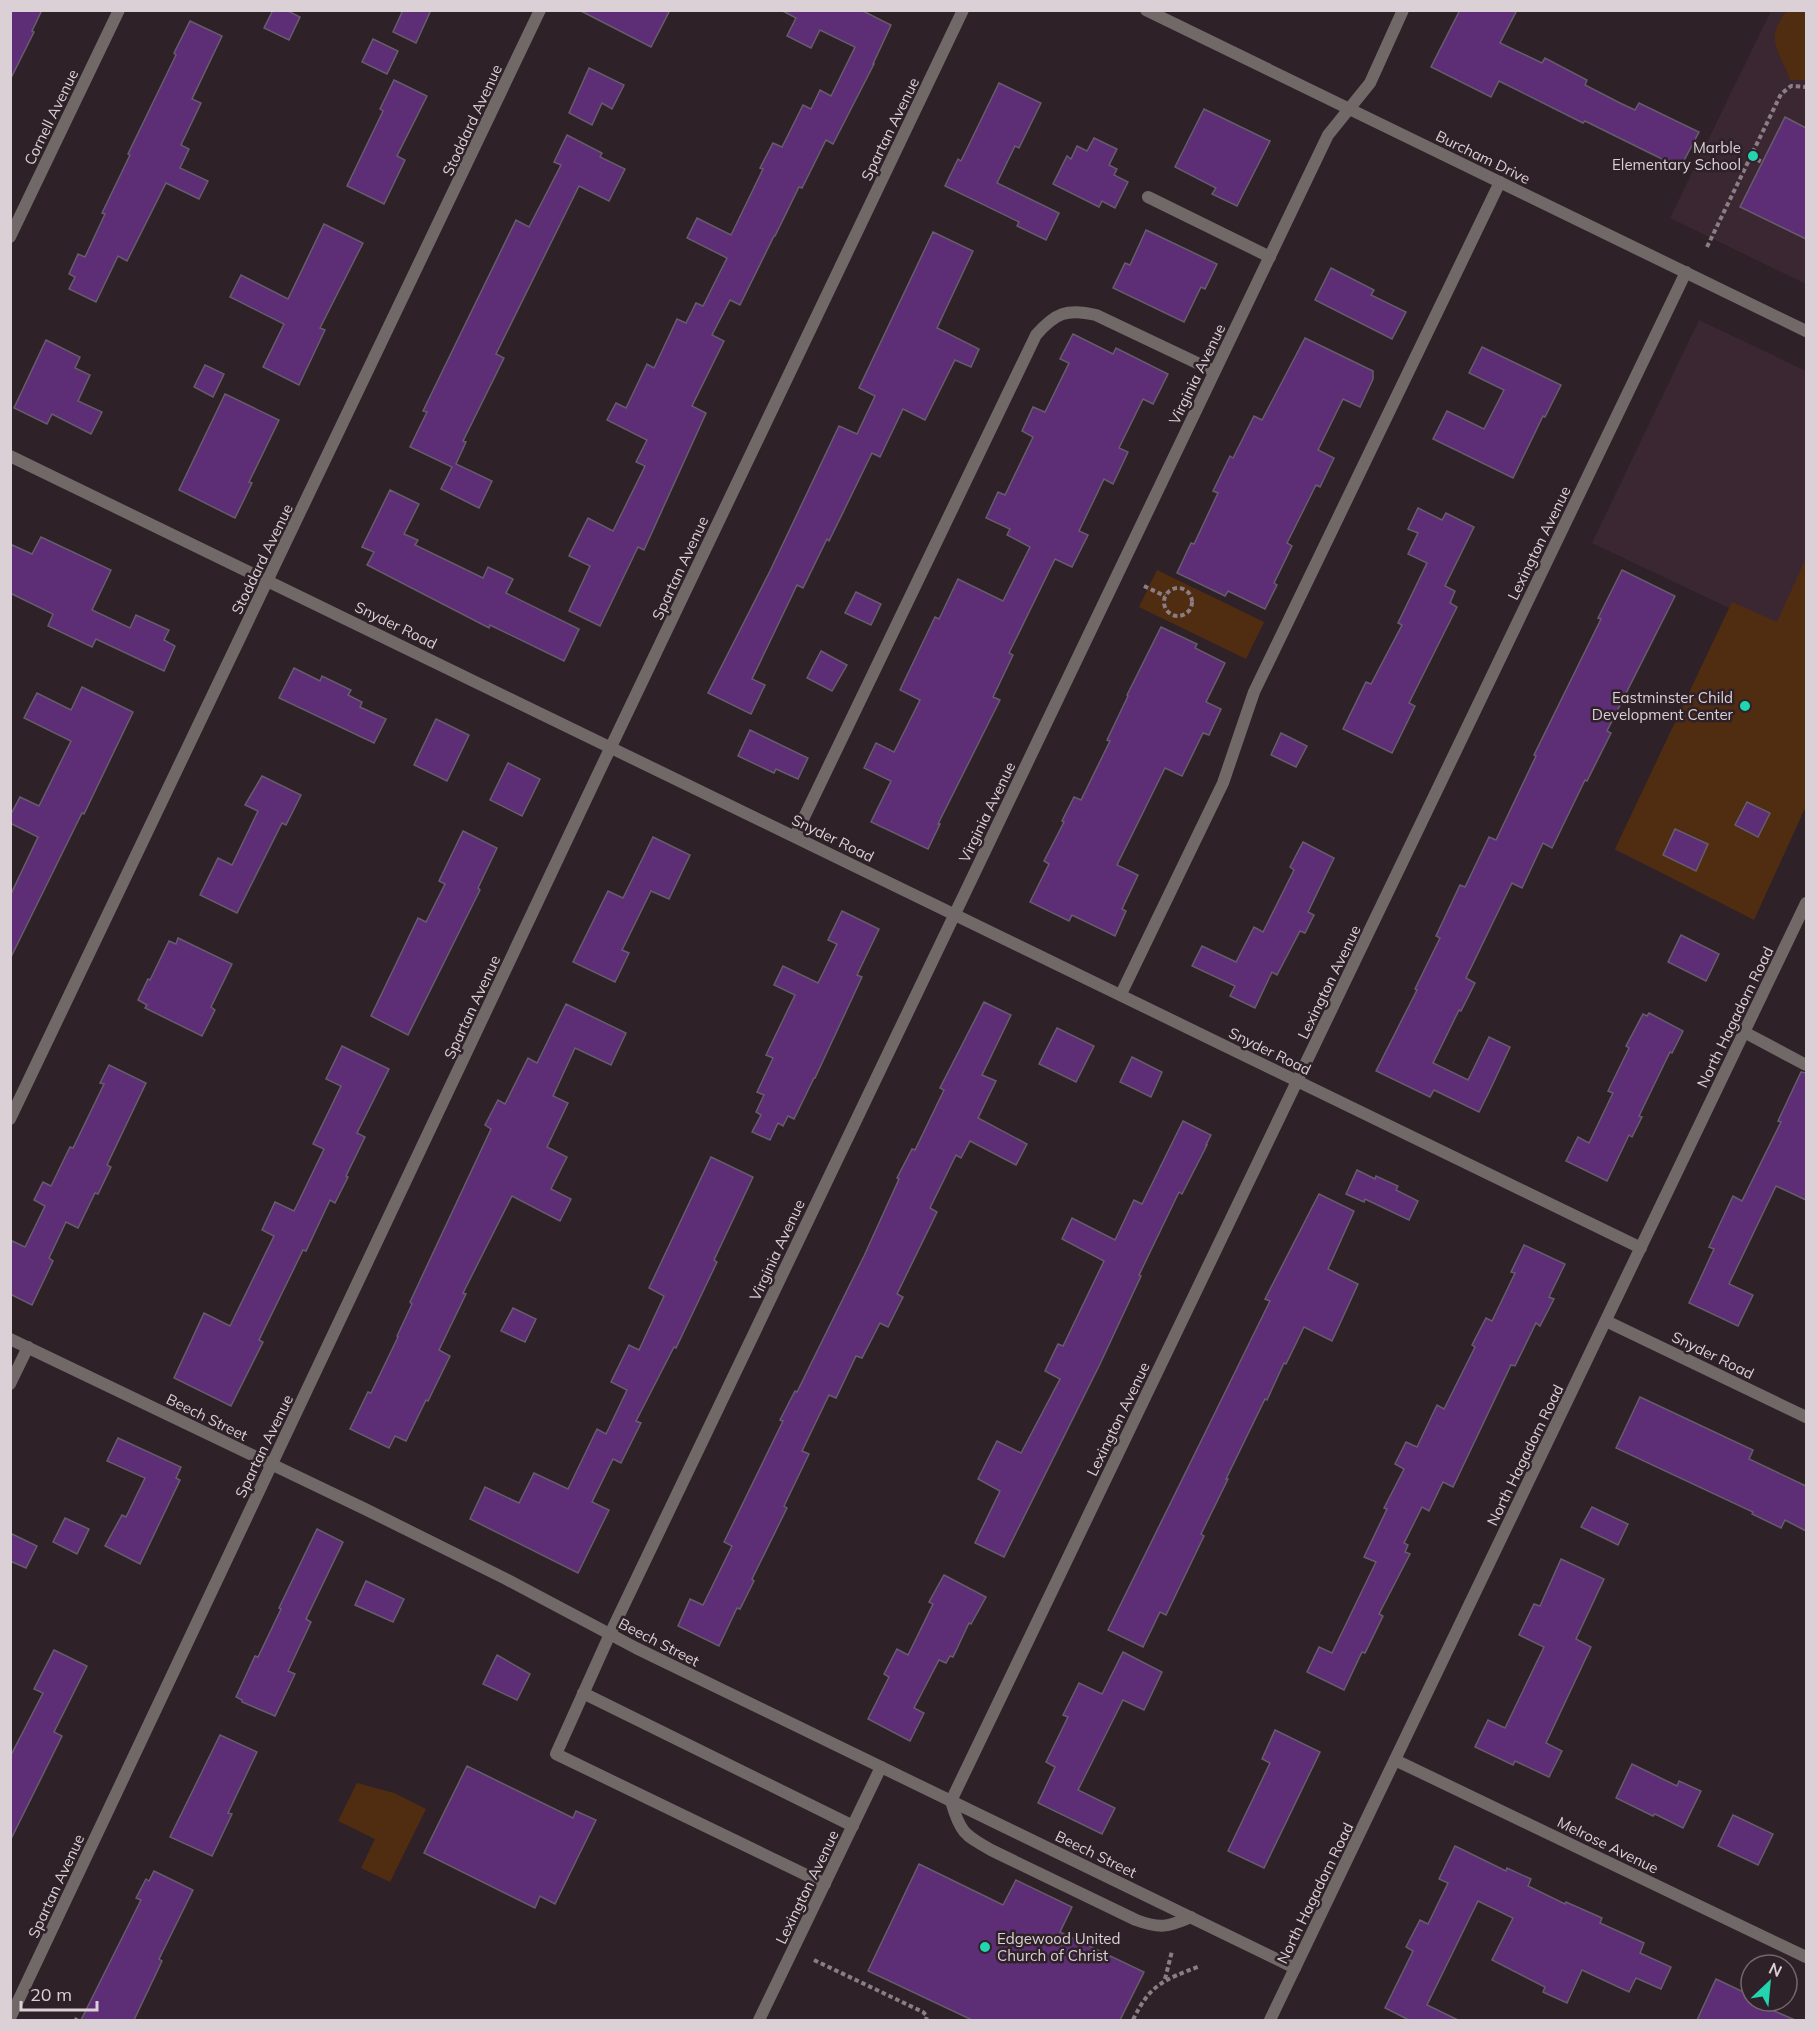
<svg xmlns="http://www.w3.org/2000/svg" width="1817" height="2031" font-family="Mulish,sans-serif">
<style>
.built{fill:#3b2732}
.green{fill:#502d11}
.building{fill:#5d2e76;stroke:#655d6b;stroke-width:1.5}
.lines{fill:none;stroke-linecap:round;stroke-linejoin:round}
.path{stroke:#8a7e84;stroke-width:4;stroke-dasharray:4.5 3;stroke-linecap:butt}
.service{stroke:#716968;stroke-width:12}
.minor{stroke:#716968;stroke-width:12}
.tertiary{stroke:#716968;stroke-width:12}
.poi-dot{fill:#22d5af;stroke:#2f2128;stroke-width:2}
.labels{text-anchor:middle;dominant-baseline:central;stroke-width:5;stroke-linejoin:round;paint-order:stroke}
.street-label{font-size:15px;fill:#dad0d5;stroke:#2f2128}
.poi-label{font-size:15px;fill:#dad0d5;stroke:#2f2128;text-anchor:end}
</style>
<rect width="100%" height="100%" fill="#2f2128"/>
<!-- built -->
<g class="built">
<path d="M1771 11H1806V284L1670 218Z"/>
<path d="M1699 320 1806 371V805L1753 918 1615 850 1729 608 1592 543Z"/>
</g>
<!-- green -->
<g class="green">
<path d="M1790 10 1806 11V80H1790C1784 59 1766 43 1780 21 1783 16 1784 13 1790 10Z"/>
<path d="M1806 558V806L1754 920 1615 849 1732 602 1777 622Z"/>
<path d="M1157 570 1264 622 1246 659 1139 607Z"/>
<path d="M357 1783 394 1793 426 1809 390 1882 361 1868 375 1839 338 1821Z"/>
</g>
<!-- building -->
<g class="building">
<path d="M10 10H42L32 31 34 32 10 80Z"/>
<path d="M273 10H286L300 17 289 40 264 28Z"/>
<path d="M403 10H431L416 43 393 32Z"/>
<path d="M579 10H670L651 47Z"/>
<path d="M781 10H861L891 25 873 64H874L833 144 826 140 802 188 799 187 775 236H774L740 305 730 300 712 335 724 341 692 406 706 413 644 550 638 547 600 626 569 611 590 566 569 556 588 518 613 531 645 466 636 462 647 440 607 420 616 403 626 408 647 364 654 368 677 319 686 323 696 303 703 306 727 258 687 238 697 218 731 235 763 169 760 168 773 143 782 147 803 105 811 109 820 90 831 96 855 47 820 30 811 48 787 36 796 18Z"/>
<path d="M1460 10H1517L1500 43 1542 63 1545 58 1587 80 1585 85 1620 103 1635 110 1639 103 1699 132 1680 168 1585 121 1583 123 1499 81 1491 97 1431 67Z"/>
<path d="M190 21 222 36 192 99 201 103 181 145 189 149 180 168 208 181 199 199 166 183 127 261 118 256 96 302 69 289 75 277 69 274 78 254 85 257 105 214 102 213 130 155 128 154 176 55 174 53Z"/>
<path d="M373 39 398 51 387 74 362 62Z"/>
<path d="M589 68 624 85 612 109 602 103 592 125 569 113Z"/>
<path d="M394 80 427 96 397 156 405 160 384 204 347 186 383 111 380 109Z"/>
<path d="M999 83 1041 103 1019 148 1015 146 997 183 1059 213 1046 240 1017 226 1019 222 945 186 958 159 961 161Z"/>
<path d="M1204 109 1270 141 1237 206 1212 194 1216 188 1175 167Z"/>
<path d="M1785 117 1806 128V239L1740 207Z"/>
<path d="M567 135 602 153 600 157 625 169 609 201 579 186 496 354 504 358 463 441 466 442 456 464 492 481 479 508 441 489 452 467 410 447 427 412 423 411 516 220 529 227 561 165 554 162Z"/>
<path d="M1094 138 1117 149 1109 165 1117 169 1114 175 1128 182 1115 208 1102 201 1099 207 1053 184 1067 156 1071 159 1077 146 1087 151Z"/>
<path d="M324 224 363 243 320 328 325 330 299 385 263 367 284 324 230 297 241 275 288 299Z"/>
<path d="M1146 230 1217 264 1205 289 1201 287 1184 322 1113 288 1125 263 1130 265Z"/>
<path d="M933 232 973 251 937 328 979 349 971 367 955 360 925 420 903 409 880 457 872 453 829 541 827 539 803 588 797 585 752 679 765 685 751 714 708 693 770 571 839 426 857 434 875 396 859 388Z"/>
<path d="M1331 268 1374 290 1371 295 1406 312 1392 339 1315 300Z"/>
<path d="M1073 334 1113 354 1116 348 1168 374 1153 404 1143 399 1119 448 1128 452 1113 484 1104 479 1079 531 1088 535 1072 567 1055 559 1009 653 1013 655 993 697 1000 700 938 824H940L928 849 871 822 891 781 864 768 876 743 894 752 920 700 900 690 935 617 939 619 958 579 1003 601 1030 547 1007 535 1010 529 986 518 998 492 1005 495 1033 437 1022 431 1033 407 1045 412 1069 363 1060 359Z"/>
<path d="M1305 338 1373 371V379L1360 407 1343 399 1318 450 1334 458 1320 487 1316 485 1287 543 1292 546 1274 583 1277 585 1265 609 1228 591 1225 596 1177 573 1191 543 1194 544 1218 493 1213 491 1230 456 1233 458 1254 416 1262 420Z"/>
<path d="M46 340 80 357 75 368 90 375 78 401 102 412 91 434 52 414 47 424 14 408Z"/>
<path d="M1482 347 1561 385 1545 417 1543 416 1513 478 1433 439 1447 411 1484 429 1504 390 1469 373Z"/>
<path d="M205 365 224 374 213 397 194 387Z"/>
<path d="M225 394 279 420 249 482 252 483 235 518 179 490Z"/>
<path d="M390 490 419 504 404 534 418 540 415 545 483 578 488 567 513 579 506 593 579 629 564 661 490 625 489 628 367 565 374 552 362 547Z"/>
<path d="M1418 508 1442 520 1446 513 1474 527 1445 586 1455 591 1450 603 1457 607 1409 703 1415 706 1392 753 1343 729 1366 682 1371 684 1402 625 1398 623 1427 563 1408 554 1418 533 1408 529Z"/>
<path d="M41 537 111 570 92 610 130 628 136 615 169 630 164 640 175 646 164 671 96 639 92 647 48 626 53 614 10 593V544L32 554Z"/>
<path d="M1622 570 1675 596 1607 731 1611 733 1587 781 1585 780 1552 848 1543 843 1522 888 1512 883 1466 978 1475 983 1461 1011 1459 1010 1433 1063 1468 1080 1489 1037 1510 1047 1489 1092 1479 1112 1434 1090 1430 1097 1376 1071 1417 990 1415 989 1440 938 1436 936 1460 885 1465 887 1489 837 1496 840 1536 756 1534 755 1601 619 1598 618Z"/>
<path d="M856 592 881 604 871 625 845 613Z"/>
<path d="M1161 627 1197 644 1195 648 1225 663 1206 702 1221 709 1209 735 1203 733 1182 776 1165 768 1117 865 1138 875 1122 909 1126 911 1115 936 1072 915 1069 921 1030 902 1049 864 1044 861 1064 822 1062 821 1074 797 1081 800 1110 741 1107 740 1128 696 1127 695Z"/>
<path d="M821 651 847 665 832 691 807 678Z"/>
<path d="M294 668 320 681 322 676 351 690 348 695 362 702 360 707 386 719 374 743 279 698Z"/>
<path d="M82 687 133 712 84 814 82 813 10 959V896L38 837 10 823V816L20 797 39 806 71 741 24 718 37 693 71 710Z"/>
<path d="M436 719 469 735 447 781 414 765Z"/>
<path d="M750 730 808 758 798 779 776 769 774 773 738 756Z"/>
<path d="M1281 733 1307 746 1296 767 1271 755Z"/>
<path d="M508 763 540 779 522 816 490 800Z"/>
<path d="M262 776 301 795 286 825 282 823 237 913 200 895 218 858 232 865 258 811 245 805Z"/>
<path d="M1747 802 1770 813 1758 837 1735 825Z"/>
<path d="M1675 829 1708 844 1696 871 1663 855Z"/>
<path d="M463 831 497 848 478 888 480 890 408 1035 371 1016 418 918 426 922 445 884 439 881Z"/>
<path d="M653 837 690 855 669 899 651 891 622 950 629 953 615 982 573 962 608 891 623 898Z"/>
<path d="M1303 842 1334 858 1308 912 1314 915 1305 933 1300 931 1277 975 1272 972 1255 1008 1230 996 1235 986 1192 966 1202 946 1236 962 1254 927 1263 932 1294 870 1290 867Z"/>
<path d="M842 911 879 929 857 975 862 977 815 1078H814L794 1119 788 1116 783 1126 778 1123 770 1140 752 1132 761 1115 756 1112 764 1095 757 1092 773 1058 766 1055 795 995 774 985 783 966 818 983 837 944 828 940Z"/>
<path d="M1681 935 1719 954 1706 981 1668 962Z"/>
<path d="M178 938 232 964 211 1007 215 1010 202 1036 145 1008 147 1005 138 1000 148 979 150 980 169 941 176 944Z"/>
<path d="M984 1002 1011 1015 982 1075 996 1081 978 1118 1027 1144 1016 1165 970 1141 961 1158 956 1155 930 1208 937 1212 897 1294 903 1297 888 1327 880 1323 862 1358 856 1356 836 1398 829 1395 802 1451 809 1454 784 1506 787 1508 752 1579 754 1581 740 1609 737 1608 719 1646 678 1626 690 1599 703 1605 732 1546 724 1542 783 1421 780 1420 795 1391 797 1392 864 1256 899 1179 897 1178 912 1149 915 1150 944 1090 940 1088Z"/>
<path d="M566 1004 626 1033 611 1065 575 1048 553 1096 568 1103 547 1147 567 1157 551 1189 571 1199 560 1221 512 1196 463 1293 466 1294 439 1350 450 1356 428 1401 426 1400 406 1441 395 1436 389 1448 350 1429 368 1392 371 1393 398 1337 397 1336 412 1304 410 1302 491 1129 485 1125 498 1100 505 1104 528 1058 537 1063Z"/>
<path d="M1649 1013 1683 1031 1672 1053 1670 1052 1639 1116 1642 1117 1632 1137 1629 1135 1607 1181 1566 1161 1578 1137 1589 1143 1613 1093 1608 1091 1629 1048 1626 1046 1643 1014 1647 1016Z"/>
<path d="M1057 1028 1094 1046 1076 1082 1039 1064Z"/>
<path d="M342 1046 389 1069 357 1133 365 1137 346 1176 348 1177 335 1203 330 1200 306 1251 303 1250 259 1340 263 1342 231 1406 174 1378 204 1313 230 1326 274 1236 262 1230 275 1202 294 1211 324 1149 313 1144 341 1086 326 1079Z"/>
<path d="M1132 1057 1162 1072 1151 1097 1120 1082Z"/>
<path d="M109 1065 146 1083 107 1165 111 1167 98 1194 95 1193 78 1228 66 1222 49 1258 53 1261 32 1305 10 1294V1240L25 1247 45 1206 34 1200 43 1182 51 1186 70 1147 73 1148 104 1084 100 1083Z"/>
<path d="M1801 1072 1806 1073V1200L1776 1186 1729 1284 1753 1295 1738 1326 1689 1303 1714 1249 1709 1247 1733 1196 1742 1201 1781 1122 1778 1121Z"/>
<path d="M1183 1121 1211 1135 1206 1145H1207L1182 1194 1179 1192 1139 1275 1141 1276 1100 1364 1004 1557 975 1543 1000 1491 978 1479 997 1441 1021 1453 1060 1379 1045 1371 1058 1344 1063 1346 1104 1261 1062 1239 1072 1218 1115 1240 1134 1200 1142 1204Z"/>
<path d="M711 1157 753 1177 714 1260 717 1262 676 1348 674 1347 636 1421 641 1423 621 1463 613 1459 592 1502 609 1510 578 1573 470 1519 485 1487 519 1503 534 1473 568 1489 597 1429 606 1434 627 1390 611 1382 629 1345 639 1350 664 1296 649 1288Z"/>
<path d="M1357 1170 1375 1179 1376 1176 1398 1186 1396 1190 1418 1201 1409 1220 1365 1199 1364 1202 1346 1194Z"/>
<path d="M1319 1194 1354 1211 1328 1269 1358 1284 1332 1341 1304 1327 1286 1364 1284 1363 1267 1400 1265 1399 1226 1479H1228L1201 1534 1204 1536 1166 1615 1160 1612 1143 1647 1108 1630 1270 1301 1265 1299Z"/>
<path d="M1524 1245 1565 1264 1549 1297 1554 1299 1540 1326 1536 1323 1515 1366 1511 1365 1453 1487 1443 1482 1429 1511 1422 1507 1404 1543 1408 1545 1405 1552 1410 1554 1379 1614 1383 1616 1365 1653 1362 1652 1344 1690 1307 1672 1319 1647 1332 1653 1376 1562 1364 1557 1387 1509 1384 1508 1404 1469 1395 1464 1406 1442 1417 1447 1437 1405 1444 1409 1475 1347 1472 1345 1486 1318 1492 1321 1515 1273 1511 1272Z"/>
<path d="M513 1308 536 1319 525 1342 501 1331Z"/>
<path d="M1640 1397 1753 1450 1749 1459 1806 1486V1531L1785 1520 1781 1528 1752 1514 1753 1512 1616 1448Z"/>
<path d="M118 1438 181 1467 176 1478 180 1480 140 1564 105 1546 122 1515 126 1517 145 1478 107 1461Z"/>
<path d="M1592 1507 1628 1524 1618 1545 1581 1527Z"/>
<path d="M65 1518 89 1529 77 1554 53 1542Z"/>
<path d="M317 1529 343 1542 306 1619 311 1622 288 1671 295 1674 275 1716 242 1702V1700L236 1697 255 1656 258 1657 281 1609 279 1608Z"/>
<path d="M10 1533 37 1546 26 1568 10 1561Z"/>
<path d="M1561 1559 1604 1579 1576 1639 1591 1647 1546 1743 1562 1751 1549 1777 1515 1761 1513 1765 1475 1747 1488 1720 1505 1728 1544 1647 1519 1635 1534 1604 1540 1606Z"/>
<path d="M944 1575 986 1597 971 1624 969 1623 953 1657 950 1656 946 1663 939 1660 914 1708 924 1713 910 1741 868 1719 889 1677 884 1674 897 1649 908 1655 933 1604 929 1602Z"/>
<path d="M366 1581 404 1599 393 1622 355 1605Z"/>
<path d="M54 1650 87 1666 54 1732 62 1736 10 1841V1757L43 1693 34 1689Z"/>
<path d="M1123 1652 1162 1672 1144 1710 1123 1700 1078 1790 1115 1808 1102 1834 1038 1803 1055 1767 1046 1762 1068 1717 1063 1715 1079 1683 1102 1694Z"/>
<path d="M497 1655 530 1674 517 1700 483 1684Z"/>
<path d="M1275 1730 1320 1752 1264 1868 1228 1851 1270 1763 1262 1759Z"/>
<path d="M220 1735 257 1752 228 1813 232 1814 212 1856 170 1837Z"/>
<path d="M1632 1764 1677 1786 1679 1781 1701 1791 1683 1828 1655 1814 1653 1816 1616 1798Z"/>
<path d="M467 1766 573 1818 576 1811 596 1820 555 1904 540 1896 535 1908 424 1853Z"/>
<path d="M1733 1815 1773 1834 1758 1865 1718 1846Z"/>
<path d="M1455 1846 1506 1871 1507 1868 1531 1879 1528 1886 1565 1904 1566 1902 1602 1918 1600 1923 1644 1943 1640 1953 1671 1967 1661 1989 1636 1978 1629 1992 1582 1970 1567 2003 1543 1992 1545 1987 1492 1960 1513 1918 1478 1901 1427 2005 1458 2020H1409L1385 2008 1413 1951 1406 1947 1420 1920 1428 1924 1448 1883 1439 1879Z"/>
<path d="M919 1864 1003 1905 1016 1880 1072 1907 1060 1932 1144 1972 1120 2020H972L868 1971Z"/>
<path d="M154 1871 193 1890 159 1959 162 1961 134 2020H81L141 1900 136 1898 146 1879 149 1881Z"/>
<path d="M1716 1979 1748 1994 1746 1998 1751 2001 1795 2020H1697Z"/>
</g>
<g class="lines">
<!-- path -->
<g class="path">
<path d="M1750 156 1762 162"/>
<path d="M1707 247 1781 94 1791 86 1806 87"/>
<path d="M1144 586 1165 596"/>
<circle cx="1178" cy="602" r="14"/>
<path d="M814 1960 923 2012 927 2016 926 2020"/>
<path d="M1165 1979 1172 1951"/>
<path d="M76 2020 77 2018"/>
<path d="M1133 2020C1150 1984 1164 1980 1200 1966"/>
</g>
<!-- service -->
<g class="service">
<path d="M1148 197 1270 257"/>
<path d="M795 836 1036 335C1055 313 1067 308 1096 315L1214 371"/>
<path d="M1121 994 1223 783 1254 692 1500 182"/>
<path d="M1744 1032 1806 1065"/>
<path d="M610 1634 556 1754 825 1884"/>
<path d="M583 1693 853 1826"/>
<path d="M951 1801C960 1832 964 1835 991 1850L1136 1920C1160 1929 1168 1927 1191 1917"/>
</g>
<!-- minor -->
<g class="minor">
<path d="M10 237 119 10"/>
<path d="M10 456 1641 1248"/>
<path d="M10 1119 540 10"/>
<path d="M1606 1321 1806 1417"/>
<path d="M10 1339 365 1509 506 1579 636 1648 1295 1968"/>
<path d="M10 1384 28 1347"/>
<path d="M610 1634 1328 135 1370 83 1403 10"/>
<path d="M1395 1760 1806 1957"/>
<path d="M951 1801 1686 272"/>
<path d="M10 2018 598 774 963 10"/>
<path d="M759 2020 881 1767"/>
</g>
<!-- tertiary -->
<g class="tertiary">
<path d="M1146 10 1806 331"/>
<path d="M1270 2020 1806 903"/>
</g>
</g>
<!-- markers -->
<g class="poi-dot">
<circle cx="1753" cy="156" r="6"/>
<circle cx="1745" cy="706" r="6"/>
<circle cx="985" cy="1947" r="6"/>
</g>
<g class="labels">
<!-- street labels -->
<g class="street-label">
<text transform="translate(51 117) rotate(-64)">Cornell Avenue</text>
<text transform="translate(472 120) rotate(-65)">Stoddard Avenue</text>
<text transform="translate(890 129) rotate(-64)">Spartan Avenue</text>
<text transform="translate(1483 157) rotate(26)">Burcham Drive</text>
<text transform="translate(1197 374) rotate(-64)">Virginia Avenue</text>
<text transform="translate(1539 543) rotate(-64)">Lexington Avenue</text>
<text transform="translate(262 559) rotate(-64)">Stoddard Avenue</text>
<text transform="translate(680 568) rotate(-65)">Spartan Avenue</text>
<text transform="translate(396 625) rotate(26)">Snyder Road</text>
<text transform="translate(987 812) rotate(-64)">Virginia Avenue</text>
<text transform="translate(833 838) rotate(26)">Snyder Road</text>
<text transform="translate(1329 982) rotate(-64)">Lexington Avenue</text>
<text transform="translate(472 1007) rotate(-65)">Spartan Avenue</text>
<text transform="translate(1735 1017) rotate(-64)">North Hagadorn Road</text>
<text transform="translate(1270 1051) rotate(26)">Snyder Road</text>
<text transform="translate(777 1250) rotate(-65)">Virginia Avenue</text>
<text transform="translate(1713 1355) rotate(26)">Snyder Road</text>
<text transform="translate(207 1417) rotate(26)">Beech Street</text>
<text transform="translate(1118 1419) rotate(-64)">Lexington Avenue</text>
<text transform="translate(264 1446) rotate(-64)">Spartan Avenue</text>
<text transform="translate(1525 1455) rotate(-64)">North Hagadorn Road</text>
<text transform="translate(659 1642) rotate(27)">Beech Street</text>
<text transform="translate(1608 1845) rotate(26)">Melrose Avenue</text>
<text transform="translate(1096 1854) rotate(26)">Beech Street</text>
<text transform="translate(56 1886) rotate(-65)">Spartan Avenue</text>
<text transform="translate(807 1887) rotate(-64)">Lexington Avenue</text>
<text transform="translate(1315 1893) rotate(-64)">North Hagadorn Road</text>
</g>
<!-- poi labels -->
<g class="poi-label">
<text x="1741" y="147">Marble<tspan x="1741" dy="17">Elementary School</tspan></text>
<text x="1733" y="697">Eastminster Child<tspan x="1733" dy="17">Development Center</tspan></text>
<text x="997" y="1938" text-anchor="start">Edgewood United<tspan x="997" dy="17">Church of Christ</tspan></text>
</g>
</g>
<!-- border -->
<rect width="1817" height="2031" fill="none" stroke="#dad0d5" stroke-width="24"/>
<!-- north arrow -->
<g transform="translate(1769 1983) rotate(26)"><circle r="28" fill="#2f2128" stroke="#73676d" stroke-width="1.5"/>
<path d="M0-4.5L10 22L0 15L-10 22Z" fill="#22d5af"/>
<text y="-9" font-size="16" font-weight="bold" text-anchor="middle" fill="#dad0d5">N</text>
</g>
<!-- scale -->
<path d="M21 2001v9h76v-9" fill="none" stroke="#dad0d5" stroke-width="3"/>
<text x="30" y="2001" font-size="18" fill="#dad0d5" stroke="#2f2128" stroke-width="4.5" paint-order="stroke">20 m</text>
</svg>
